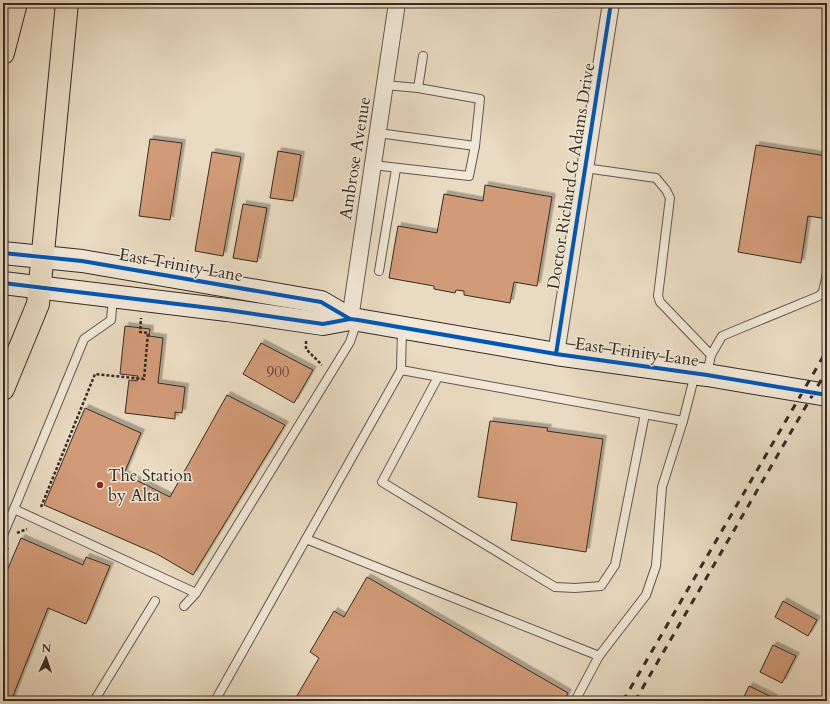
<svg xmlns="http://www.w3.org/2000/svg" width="830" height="704" font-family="Cardo,serif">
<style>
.building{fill:#d19b77;stroke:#362b24;filter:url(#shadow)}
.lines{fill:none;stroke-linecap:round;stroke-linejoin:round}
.lane-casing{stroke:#63574b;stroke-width:10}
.street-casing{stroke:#63574b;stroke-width:18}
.secondary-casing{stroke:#362b24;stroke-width:24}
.highway-casing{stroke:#362b24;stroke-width:24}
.path{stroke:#362b24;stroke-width:2.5;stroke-dasharray:3 2;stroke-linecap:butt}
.lane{stroke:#f1e8d7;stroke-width:8}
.street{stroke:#f1e8d7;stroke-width:16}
.secondary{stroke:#f1e8d7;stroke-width:22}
.highway{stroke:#e9dbc1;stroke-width:22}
.rail{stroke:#362b24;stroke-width:3;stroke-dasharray:7 7;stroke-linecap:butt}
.cycleway-casing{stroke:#f1e8d7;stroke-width:6}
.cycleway{stroke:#0057b8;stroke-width:4}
.poi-dot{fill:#8f2418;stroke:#f1e8d7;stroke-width:1.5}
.labels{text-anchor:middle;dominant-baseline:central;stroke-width:3;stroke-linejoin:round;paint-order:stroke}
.number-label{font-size:15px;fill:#5d4739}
.street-label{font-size:17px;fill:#362b24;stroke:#f1e8d7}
.poi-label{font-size:17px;fill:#362b24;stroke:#f1e8d7;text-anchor:start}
</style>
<defs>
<filter id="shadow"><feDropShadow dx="3.5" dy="-3.5" stdDeviation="0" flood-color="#0004"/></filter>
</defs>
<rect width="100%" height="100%" fill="#e9dbc1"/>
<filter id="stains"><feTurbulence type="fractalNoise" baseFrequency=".005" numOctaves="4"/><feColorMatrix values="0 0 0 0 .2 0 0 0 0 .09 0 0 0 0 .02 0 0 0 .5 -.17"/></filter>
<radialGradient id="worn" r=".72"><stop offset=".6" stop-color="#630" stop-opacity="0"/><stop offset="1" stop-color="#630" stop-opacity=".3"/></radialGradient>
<!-- building -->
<g class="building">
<path d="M150 139 182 143 170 220 139 216Z"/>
<path d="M756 145 827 156V219L808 216 801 263 738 252Z"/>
<path d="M278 151 301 155 293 201 270 198Z"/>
<path d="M212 152 241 157 223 256 195 251Z"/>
<path d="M485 185 552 197 537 286 514 282 510 303 464 295V291L456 290 455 293 434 289V286L389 278 398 226 437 233 444 194 483 201Z"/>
<path d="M243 204 267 208 257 262 233 258Z"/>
<path d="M125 326 150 329 149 336 163 338 158 383 185 387 182 413 175 412V419L125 413 129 380 137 381 138 376 120 374Z"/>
<path d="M261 343 313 370 294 403 243 374Z"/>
<path d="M227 395 285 425 193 575 157 554 44 505 85 408 141 433 124 474 170 497Z"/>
<path d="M490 421 548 428 547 431 603 439 586 552 511 540 517 503 478 497Z"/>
<path d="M21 538 83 565 86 557 110 566 86 624 48 608 11 701H3V580Z"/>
<path d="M367 577 568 693 564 701H294L319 658 310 652 334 611 344 617Z"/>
<path d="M783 601 817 620 808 636 775 617Z"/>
<path d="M773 645 796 656 782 683 760 672Z"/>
<path d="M749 686 774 698 773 701H742Z"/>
</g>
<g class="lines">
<defs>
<g id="lane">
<path d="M418 88 423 56"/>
<path d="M827 89V88"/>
<path d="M378 133 475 146"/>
<path d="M373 165 469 176 475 146 480 99 418 88 385 85"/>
<path d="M585 168 656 178 666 190 670 198 658 296 660 302 711 355"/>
<path d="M379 271 396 169"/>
<path d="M113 297 111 320 84 339 14 509 196 593 350 342 357 321"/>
<path d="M402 329 401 370 683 421 695 374"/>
<path d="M401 370 306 539 599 656 646 595 656 566 662 487 683 421"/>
<path d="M707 374 711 355 722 336 819 296 823 292 827 273"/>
<path d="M438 377 382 482 555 587 575 588 601 586 615 565 645 414"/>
<path d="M3 535 14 509"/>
<path d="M184 606 196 593"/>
<path d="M94 701 155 601"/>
<path d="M215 701 306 539"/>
<path d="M575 701 599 656"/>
</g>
<g id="street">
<path d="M350 319 397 3"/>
<path d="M556 354 611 3"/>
</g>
<g id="secondary">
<path d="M3 253 82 261 321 302 350 319 358 320 556 354 707 375 827 395"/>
<path d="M3 283 227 310 323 324 350 319"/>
</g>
<g id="highway">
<path d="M3 53 16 3"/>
<path d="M3 389 38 304 67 3"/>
</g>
</defs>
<!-- lane casing -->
<use href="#lane" class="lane-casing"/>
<!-- street casing -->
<use href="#street" class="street-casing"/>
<!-- secondary casing -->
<use href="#secondary" class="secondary-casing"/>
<!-- highway casing -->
<use href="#highway" class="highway-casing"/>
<!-- path -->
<g class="path">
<path d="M306 341V349L322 365"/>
<path d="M41 507 95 374 144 379 148 333 140 332 141 318"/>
<path d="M17 533 27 529"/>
<path d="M3 560 8 547"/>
</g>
<!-- lane -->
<use href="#lane" class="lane"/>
<!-- street -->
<use href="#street" class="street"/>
<!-- secondary -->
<use href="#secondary" class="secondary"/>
<!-- highway -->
<use href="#highway" class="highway"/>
<!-- rail -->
<g class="rail">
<path d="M623 701 827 350"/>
<path d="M635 701 827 370"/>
</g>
<defs>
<g id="cycleway">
<path d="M3 253 82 261 321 302 350 319 358 320 556 354 707 375 827 395"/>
<path d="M3 283 227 310 323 324 350 319"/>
<path d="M556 354 611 3"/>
</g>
</defs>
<!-- cycleway casing -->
<use href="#cycleway" class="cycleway-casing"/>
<!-- cycleway -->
<use href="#cycleway" class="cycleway"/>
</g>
<!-- markers -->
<circle class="poi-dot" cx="100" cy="485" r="4"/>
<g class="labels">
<!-- number labels -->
<g class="number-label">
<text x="278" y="372">900</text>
</g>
<!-- street labels -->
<g class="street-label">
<text transform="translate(355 158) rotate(-81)">Ambrose Avenue</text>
<text transform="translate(571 176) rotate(-81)">Doctor Richard G Adams Drive</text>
<text transform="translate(181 265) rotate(10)">East Trinity Lane</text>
<text transform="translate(637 352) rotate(8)">East Trinity Lane</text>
</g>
<!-- poi labels -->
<g class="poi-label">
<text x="108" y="475">The Station<tspan x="108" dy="20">by Alta</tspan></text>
</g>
</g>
<!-- margin -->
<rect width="830" height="704" fill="none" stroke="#e9dbc1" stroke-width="16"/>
<rect x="4" y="4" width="822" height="696" fill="none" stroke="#362b24" stroke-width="2"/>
<rect x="8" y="8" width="814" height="688" fill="none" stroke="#362b24"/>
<!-- north arrow -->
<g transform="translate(46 658) rotate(3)" stroke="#f1e8d7" stroke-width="3" paint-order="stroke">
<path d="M0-3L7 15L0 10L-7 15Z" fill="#362b24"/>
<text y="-6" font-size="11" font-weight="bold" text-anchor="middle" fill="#362b24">N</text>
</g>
<rect width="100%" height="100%" filter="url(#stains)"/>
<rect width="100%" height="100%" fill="url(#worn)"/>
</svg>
